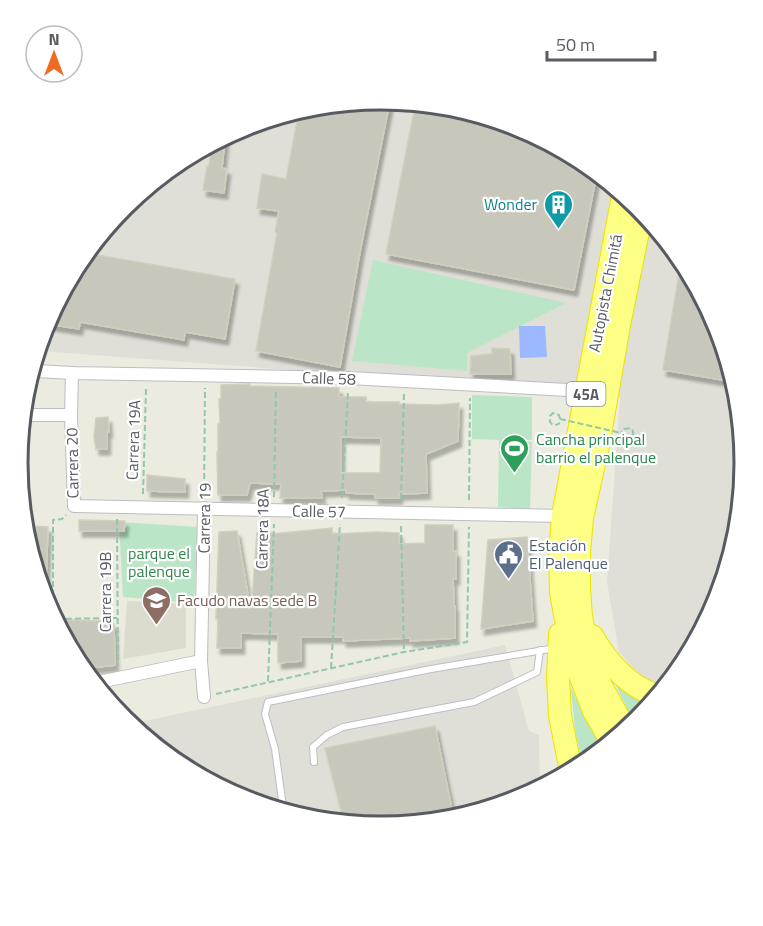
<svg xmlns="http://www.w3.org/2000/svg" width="763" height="926" font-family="'Titillium Web',sans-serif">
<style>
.industrial{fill:#dfdfd7}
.education{fill:#dcdcce}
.green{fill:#bae5c6}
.water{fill:#9cb8ff}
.building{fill:#c7c7bc;stroke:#d1d0bd;stroke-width:1.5;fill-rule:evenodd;filter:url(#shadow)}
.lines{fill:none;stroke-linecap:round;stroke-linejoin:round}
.lane-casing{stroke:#bcbdc4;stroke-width:8}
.street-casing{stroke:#bcbdc4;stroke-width:14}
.highway-casing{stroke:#ebe300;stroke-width:24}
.path{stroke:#93c6af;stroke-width:2;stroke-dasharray:6 3;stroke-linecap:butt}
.lane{stroke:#fff;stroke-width:6}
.street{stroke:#fff;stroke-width:12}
.highway{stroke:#fcff83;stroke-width:22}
.path-bridge{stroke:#93c6af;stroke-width:2;stroke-dasharray:6 3;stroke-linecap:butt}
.labels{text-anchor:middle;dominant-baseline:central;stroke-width:4.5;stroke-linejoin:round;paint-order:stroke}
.shield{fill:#fff;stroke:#8a8c90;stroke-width:1.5}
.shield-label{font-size:15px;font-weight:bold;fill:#585a61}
.culture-label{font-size:16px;fill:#0d838f;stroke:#fff;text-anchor:end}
.street-label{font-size:16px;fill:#585a61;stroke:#fff}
.leisure-label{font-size:16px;fill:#27864d;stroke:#fff;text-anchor:start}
.service-label{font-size:16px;fill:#4e5e75;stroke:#fff;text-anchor:start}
.park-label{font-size:16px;fill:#32864d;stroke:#fff}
.education-label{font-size:16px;fill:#785e54;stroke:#fff;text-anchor:start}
.rim{fill:none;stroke:#585a61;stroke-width:3}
</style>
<defs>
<filter id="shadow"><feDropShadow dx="3.5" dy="6" stdDeviation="1.5" flood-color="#0004"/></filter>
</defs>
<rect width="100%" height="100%" fill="#ebecdf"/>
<!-- industrial -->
<g class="industrial">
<path d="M382 100 521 127 639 206 717 324 745 463 717 602 660 688 649 686 619 652 607 582 620 397 568 391 40 351 46 324 125 206 243 127Z"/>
<path d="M505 645 529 731 539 735 540 786 520 799 381 826 242 799 130 724Z"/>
</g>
<!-- education -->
<path class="education" d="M127 601 186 604V648L123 659Z"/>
<!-- green -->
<g class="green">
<path d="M373 260 566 303 467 353V371L352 361Z"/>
<path d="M472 395 532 397V440H506L532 442 530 509 498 507 499 440 472 439Z"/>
<path d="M119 522 198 527 194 603 123 597Z"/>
<path d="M611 675 650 702 638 720 635 722 628 710Z"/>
<path d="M571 688 600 746 581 758 575 730Z"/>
</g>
<!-- water -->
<path class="water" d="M519 326H545L547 357 520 358Z"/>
<!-- building -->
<g class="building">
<path d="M382 100 390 101 360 252 340 367 256 351 277 233 275 232 279 211 257 208 262 174 286 179 298 116Z"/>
<path d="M415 106 521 127 596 178 574 290 386 254Z"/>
<path d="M225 139 222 168 227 169 224 193 203 190 207 166H209L211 148Z"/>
<path d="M92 254 235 279 225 339 185 332 184 340 80 322 79 329 46 324Z"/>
<path d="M680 268 717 324 729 381 663 370Z"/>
<path d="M492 348 510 349 511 374H470L471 356 492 354Z"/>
<path d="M250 384V386L339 388V397H366V402H399V404L439 405 459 403 458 441 426 454 427 493 399 494V498H375V494L346 493V490L321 491 322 498H280L281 484 250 483 247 495H218L217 452H218V424H220L219 399H221V385ZM341 437 381 438 380 473H341Z"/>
<path d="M108 417 109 432H107V449H96L94 437 96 418Z"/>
<path d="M147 475 185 479V492L147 491Z"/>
<path d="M79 520 125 521 124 531H79Z"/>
<path d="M425 525H453V551H456V579L453 578 454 606H455V638L410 641V638L343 641V637H301V661L278 663V634L241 633V648H217L218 619H216L219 532 237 531 249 601H252L257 533 271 532V534L332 528V534L376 532 399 533V544L425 543Z"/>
<path d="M31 526 48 527 46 582H42Z"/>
<path d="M527 537 533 621 481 629 488 540Z"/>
<path d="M105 619 114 624 115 665 89 668 59 621 72 620 96 621Z"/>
<path d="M435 726 452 810 386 824V826H381L343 819 325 748Z"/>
</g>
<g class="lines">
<defs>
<g id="lane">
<path d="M314 762 313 747 327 735 343 727 474 702 537 672 540 650"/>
<path d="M283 807 275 749 265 714 268 702 431 669 556 648"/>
</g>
<g id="street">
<path d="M36 371 72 373 349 378 586 391"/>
<path d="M72 373 71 415 74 506 563 516"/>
<path d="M27 415H71"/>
<path d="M204 508 201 661 204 697"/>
<path d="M99 682 201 661"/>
</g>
<g id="highway">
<path d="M560 634 558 678 560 716 570 766"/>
<path d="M592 636C607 662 626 685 655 695"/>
<path d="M625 729 601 686 588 651 581 617 579 588V553L582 518 598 446 619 325 642 212"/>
<path d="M610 739 594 711 573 657 561 593 560 556 563 516 623 196"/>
</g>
</defs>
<!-- lane casing -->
<use href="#lane" class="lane-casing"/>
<!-- street casing -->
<use href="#street" class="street-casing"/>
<!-- highway casing -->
<use href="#highway" class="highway-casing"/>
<!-- path -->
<g class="path">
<path d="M560 419 559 415 553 413 550 416V422C554 427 556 425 560 423"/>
<path d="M618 440 629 441C633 438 635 432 631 428L624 429 621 433"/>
<path d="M143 494 146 389"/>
<path d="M204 497 205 388"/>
<path d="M274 497 276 389"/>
<path d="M342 498 348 392"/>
<path d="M401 499 404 394"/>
<path d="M469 500 470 398"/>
<path d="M117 519 118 666"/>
<path d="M401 526 404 652"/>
<path d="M53 614V520L62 519 66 515"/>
<path d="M57 619 117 618"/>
<path d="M331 668 340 524"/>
<path d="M268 681 274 524"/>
<path d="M216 694 404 652 467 642 469 527"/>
</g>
<!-- lane -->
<use href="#lane" class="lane"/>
<!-- street -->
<use href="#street" class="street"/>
<!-- highway -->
<use href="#highway" class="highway"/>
<!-- path-bridge -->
<path class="path-bridge" d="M560 419 621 433"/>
</g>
<!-- icons -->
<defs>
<symbol id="building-pin" viewBox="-11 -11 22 30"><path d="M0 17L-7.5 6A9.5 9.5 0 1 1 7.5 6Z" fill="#0f9aa8" stroke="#fff"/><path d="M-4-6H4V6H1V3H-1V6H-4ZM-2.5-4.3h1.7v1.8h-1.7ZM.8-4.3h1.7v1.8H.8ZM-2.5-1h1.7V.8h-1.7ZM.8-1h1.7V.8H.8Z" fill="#fff"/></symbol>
<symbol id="stadium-pin" viewBox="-11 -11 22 30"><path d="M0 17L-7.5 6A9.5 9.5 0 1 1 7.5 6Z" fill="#2e9e5b" stroke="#fff"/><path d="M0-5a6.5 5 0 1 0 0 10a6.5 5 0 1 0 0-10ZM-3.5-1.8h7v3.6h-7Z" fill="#fff"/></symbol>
<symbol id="civic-pin" viewBox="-11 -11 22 30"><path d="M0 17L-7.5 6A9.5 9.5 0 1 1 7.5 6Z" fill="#5c6f8a" stroke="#fff"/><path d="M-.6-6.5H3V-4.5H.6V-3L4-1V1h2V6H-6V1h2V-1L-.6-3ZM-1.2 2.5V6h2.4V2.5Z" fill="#fff"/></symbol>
<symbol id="school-pin" viewBox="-11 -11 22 30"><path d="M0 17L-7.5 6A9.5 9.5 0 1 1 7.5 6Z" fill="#8d6e63" stroke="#fff"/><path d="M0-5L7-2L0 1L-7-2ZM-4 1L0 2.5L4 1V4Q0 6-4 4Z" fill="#fff"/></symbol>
</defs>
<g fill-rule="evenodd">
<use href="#building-pin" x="542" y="188" width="33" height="45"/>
<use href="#stadium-pin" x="498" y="432" width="33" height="45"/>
<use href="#civic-pin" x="492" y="538" width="33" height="45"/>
<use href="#school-pin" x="140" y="584" width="33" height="45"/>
</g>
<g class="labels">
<!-- shield labels -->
<rect class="shield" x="566.5" y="382" width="39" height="24" rx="4.5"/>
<g class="shield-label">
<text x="586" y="394">45A</text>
</g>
<!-- culture labels -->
<g class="culture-label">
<text x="537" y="204">Wonder</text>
</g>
<!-- street labels -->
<g class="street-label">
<text transform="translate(605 293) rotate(-79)">Autopista Chimitá</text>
<text transform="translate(329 378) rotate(2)">Calle 58</text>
<text transform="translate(133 440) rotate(-88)">Carrera 19A</text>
<text transform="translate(72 463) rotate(-91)">Carrera 20</text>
<text transform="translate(319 511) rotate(1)">Calle 57</text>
<text transform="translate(204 518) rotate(-89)">Carrera 19</text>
<text transform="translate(262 529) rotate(-89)">Carrera 18A</text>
<text transform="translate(105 592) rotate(-90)">Carrera 19B</text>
</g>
<!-- leisure labels -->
<g class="leisure-label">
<text x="536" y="439">Cancha principal<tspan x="536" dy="18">barrio el palenque</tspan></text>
</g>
<!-- service labels -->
<g class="service-label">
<text x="529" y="545">Estación<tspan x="529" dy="18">El Palenque</tspan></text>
</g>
<!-- park labels -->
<g class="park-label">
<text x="159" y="553">parque el<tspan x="159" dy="18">palenque</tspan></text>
</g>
<!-- education labels -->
<g class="education-label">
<text x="177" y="600">Facudo navas sede B</text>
</g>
</g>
<!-- crop -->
<path d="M0 0H763V926H0ZM28 463a353 353 0 1 1 706 0a353 353 0 1 1-706 0Z" fill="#fff" fill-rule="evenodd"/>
<path class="rim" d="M28 463a353 353 0 1 1 706 0a353 353 0 1 1-706 0Z"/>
<!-- north arrow -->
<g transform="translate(54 54)"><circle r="28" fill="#ffffff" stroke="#bcbdc0" stroke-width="1.5"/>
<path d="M0-4.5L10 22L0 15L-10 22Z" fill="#ee6b23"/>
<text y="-9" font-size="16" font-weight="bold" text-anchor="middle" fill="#585a61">N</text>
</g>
<!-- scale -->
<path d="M547 51v9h108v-9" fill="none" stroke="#585a61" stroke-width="3"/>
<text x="556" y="51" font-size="18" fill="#585a61" stroke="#ffffff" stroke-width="4.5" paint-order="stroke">50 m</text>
</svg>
